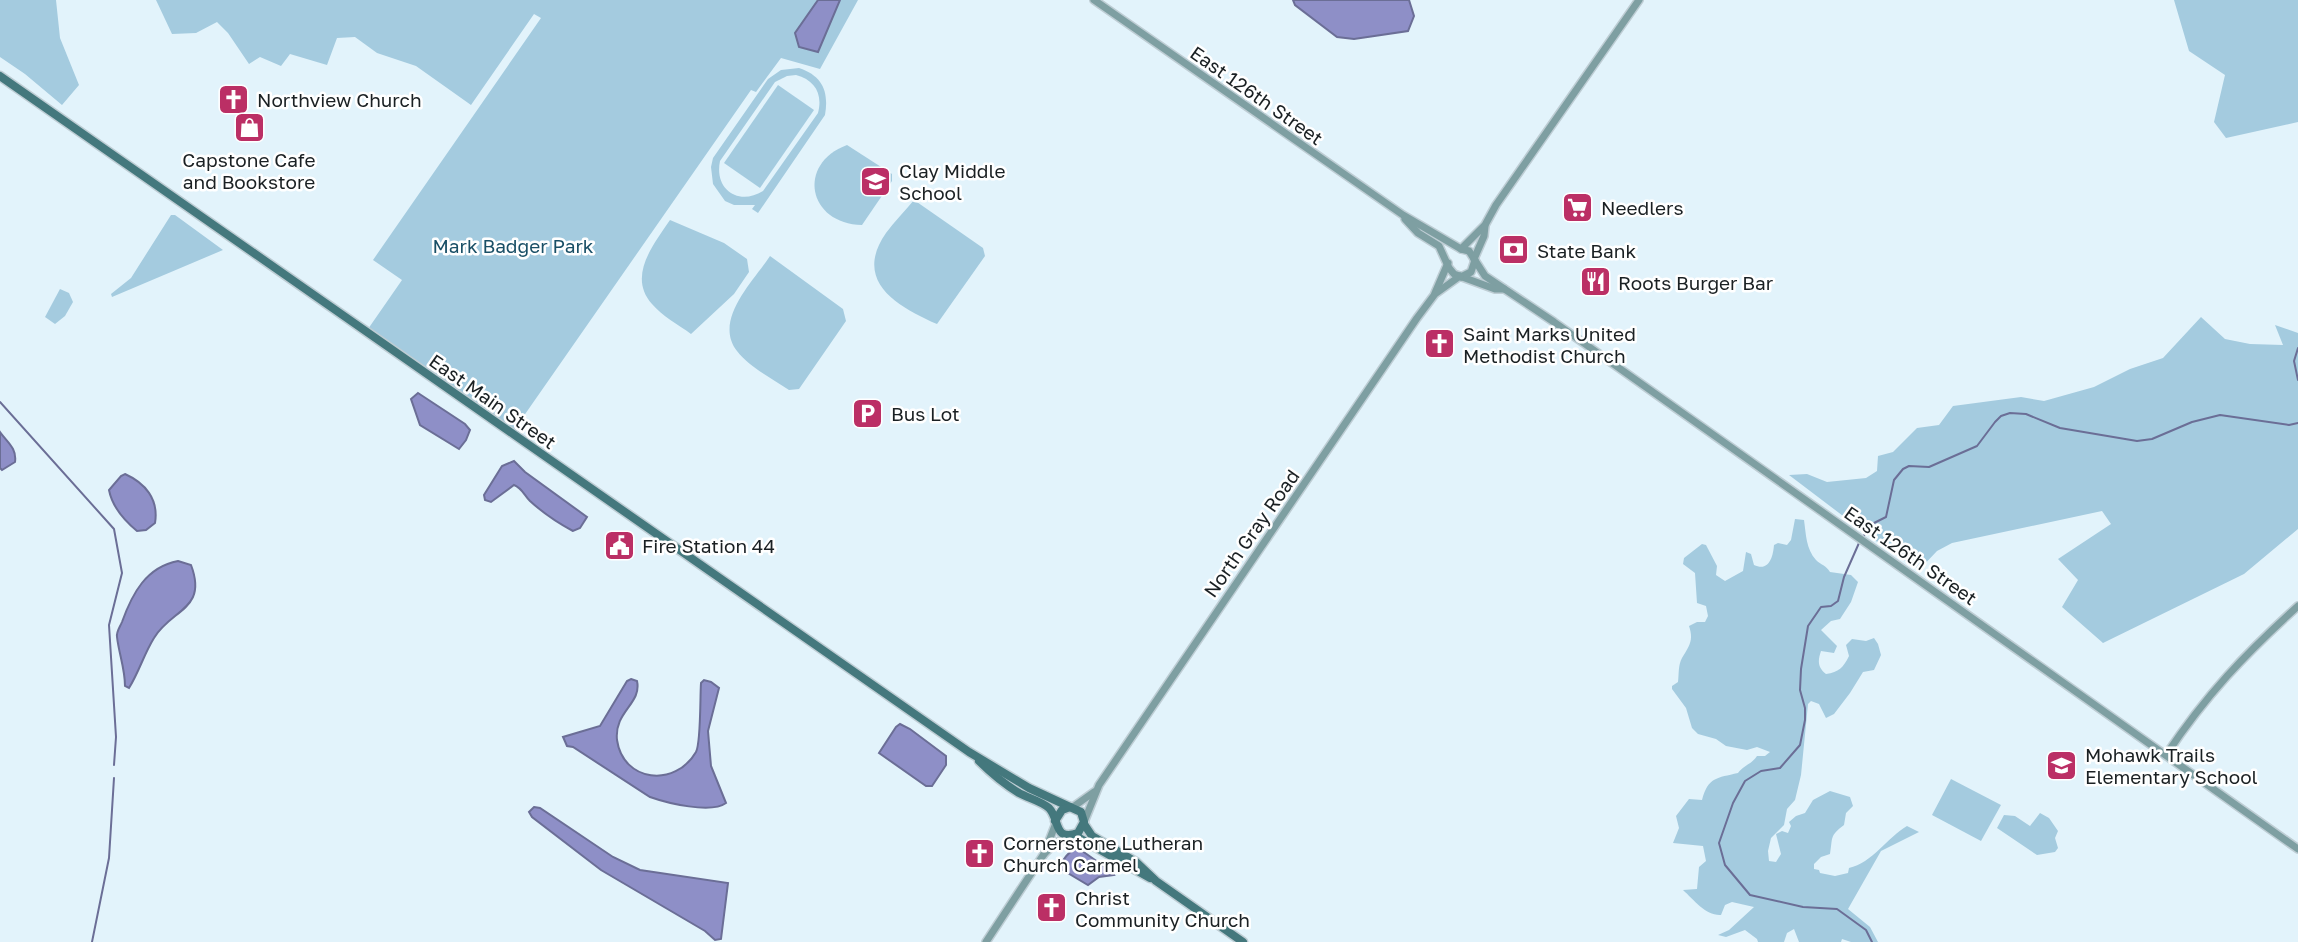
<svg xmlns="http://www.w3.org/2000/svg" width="2298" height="942" font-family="'Golos Text',sans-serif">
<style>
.green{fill:#a4cbdf;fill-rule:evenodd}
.water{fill:#8e8fc7;stroke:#6b6e96;stroke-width:2}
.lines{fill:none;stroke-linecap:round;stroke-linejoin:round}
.stream{stroke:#6b6e96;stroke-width:2}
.tertiary-casing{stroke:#becdd4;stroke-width:10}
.secondary-casing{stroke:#becdd4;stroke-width:11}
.tertiary{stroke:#7e9fa2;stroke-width:7}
.secondary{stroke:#44787d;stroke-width:8}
.labels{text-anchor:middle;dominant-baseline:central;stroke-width:5;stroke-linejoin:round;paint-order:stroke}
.street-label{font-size:19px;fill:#1a2023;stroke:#fff}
.poi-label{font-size:19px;fill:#1a2023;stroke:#fff;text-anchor:start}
.park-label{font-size:19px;fill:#194f66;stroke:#fff}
</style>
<rect width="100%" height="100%" fill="#e2f3fb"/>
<!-- green -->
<g class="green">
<path d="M0 0H56L60 38 79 85 62 105 25 74 0 57Z"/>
<path d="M156 0H858L820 69 781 58 756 92 751 90 514 430 368 329 402 280 373 260 541 18 534 14 471 105 416 66 377 53 355 37 337 38 327 65 290 54 281 66 260 57 249 64 228 33 217 22 196 33 172 34Z"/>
<path d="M2174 0H2298V122L2226 138 2214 122 2225 75 2189 51Z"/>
<path d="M799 68C823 76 829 92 825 115L758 213 752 209 755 205H734L725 201 713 184 711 167 713 158 768 79 781 70ZM796 75C815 80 823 94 818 113L763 191C739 206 714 190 720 161L775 82 787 76Z"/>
<path d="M778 85 814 110 760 188 724 163Z"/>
<path d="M847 145 892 174V181L862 225C808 224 796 164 847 145Z"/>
<path d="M914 200 983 248 985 256 937 324C899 307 852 282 886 233 894 222 905 211 914 200Z"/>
<path d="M171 215H175L223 250 112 297 111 294 131 278Z"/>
<path d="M670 220 724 243 747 259 749 272 734 294 691 334C679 325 662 316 652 304 627 276 654 244 670 220Z"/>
<path d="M770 256 843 309 846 321 799 389 789 390C773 379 749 367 737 351 713 320 753 282 770 256Z"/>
<path d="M60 289 69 293 73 302 65 316 55 324 45 317Z"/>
<path d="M2201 317 2225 339 2250 344 2283 345 2275 325 2298 333V529L2244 574 2103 643 2062 607 2078 580 2058 559 2111 524 2102 511 1952 543 1937 551 1919 570 1880 544 1789 475 1807 474 1827 482 1866 478 1877 471 1878 456 1893 452 1917 428 1939 425 1953 406 2021 397 2044 401 2094 387 2130 369 2163 358Z"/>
<path d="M1795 519 1804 520C1806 534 1806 549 1816 560 1821 565 1826 565 1830 572L1851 575 1858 582 1851 602 1840 619 1831 621 1821 630 1837 646 1834 653 1821 651C1818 660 1817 667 1826 674 1839 672 1843 668 1849 656L1846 645 1852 639 1866 641 1874 638 1878 644 1881 655 1874 670 1863 672 1850 693 1834 714 1826 718 1819 704 1811 701 1808 704 1801 775 1795 800 1787 809 1784 825 1771 838 1768 851 1769 861 1776 862 1781 854 1776 834 1782 831 1788 833 1791 826 1789 822 1796 816 1805 813 1813 800 1830 791 1850 797 1853 806 1846 813 1844 825C1829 836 1833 838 1830 854L1821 857 1814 864V869L1819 870 1820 873 1835 876 1848 873 1849 868C1872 863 1888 837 1907 826L1919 832 1881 851 1848 909 1870 927 1878 942H1851L1842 939 1841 942H1799L1794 929 1787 933 1784 942H1758L1757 939 1745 930 1726 937 1718 935 1729 930 1754 907 1732 902 1725 905 1721 915C1706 916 1694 900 1683 890L1697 889 1699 867 1706 861 1703 846 1673 843 1679 828 1676 816 1689 799 1702 800C1708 777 1717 778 1738 773 1744 765 1752 764 1757 756H1765L1770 752 1757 747 1747 750 1726 746 1716 739 1698 734 1692 728 1686 708 1672 689V686L1678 682C1679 675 1678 665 1682 658 1689 646 1694 641 1689 626L1697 622H1705L1708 616 1706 606 1697 603 1695 573 1683 564 1684 558 1702 544 1706 545 1717 566 1716 575 1725 581 1743 571 1746 552 1751 554 1754 565C1769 572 1773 557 1774 545L1778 543 1787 545 1791 540Z"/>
<path d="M1951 779 2001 805 1981 841 1932 815Z"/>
<path d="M2040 813 2049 818 2058 831 2055 838 2058 848 2055 852 2037 855 1997 828 2004 815 2015 816 2030 826Z"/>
</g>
<!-- water -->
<g class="water">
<path d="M818 0H840L818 52 799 47 795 33Z"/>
<path d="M1293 0H1409L1414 16 1408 31 1354 39 1337 37 1295 5Z"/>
<path d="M418 393 465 424 470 430 466 440 459 449 420 425 411 399Z"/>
<path d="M0 432C7 442 17 448 15 462L2 470 0 468Z"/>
<path d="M514 461 525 472 587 517 580 528 573 531C558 523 542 512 530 501 524 495 522 488 514 485L491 502 485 500 484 495 502 466Z"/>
<path d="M125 474C145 483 159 499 155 523L146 530 137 531C125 521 112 506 109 490L121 476Z"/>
<path d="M178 561 191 565C208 610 171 609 154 638 144 654 139 672 129 688L125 686C125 669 119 654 117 637 116 632 120 627 122 622 132 594 146 567 178 561Z"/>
<path d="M631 679 637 681C642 704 614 711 617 740 623 782 675 788 696 752 701 743 700 697 701 683L704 680 711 682 719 688 708 731 711 766 726 803C711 814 667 803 650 797L573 747 567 746 563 737 600 726 627 681Z"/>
<path d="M900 724 910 729 946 756V765L932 786H926L879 753 896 727Z"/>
<path d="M534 807 540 808 613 857 640 870 728 883 721 939 715 940 705 931 601 870 532 817 529 812Z"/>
<path d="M1078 848 1112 872 1114 875 1099 877 1088 885 1061 869C1061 860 1069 851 1078 848Z"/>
</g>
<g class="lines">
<!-- stream -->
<g class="stream">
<path d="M2298 348 2294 361 2298 380"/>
<path d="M0 402 114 529 122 573 109 625 116 737 114 765"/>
<path d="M1862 539 1870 525 1886 517 1894 480 1903 469 1909 466 1929 467 1977 446 1995 422 2001 416 2010 413 2026 414 2060 428 2137 441 2152 439 2192 422 2220 415 2289 425 2298 423"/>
<path d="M1859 543 1844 577 1838 601 1831 606 1821 607 1808 626 1801 669 1800 690 1805 708V720L1800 745 1780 768 1761 771 1745 781 1733 803 1719 843 1725 865 1750 895 1803 907 1837 909 1866 930 1872 942"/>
<path d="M92 942 109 858 114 778"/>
</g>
<defs>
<g id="tertiary">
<path d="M1094 0 1403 215 1461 249 1469 251 1485 276 1554 322 2298 849"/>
<path d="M1405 219 1418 233 1439 246 1449 268 1454 274 1495 289H1504"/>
<path d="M1461 249 1485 225 1496 205 1639 0"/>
<path d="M1474 259 1484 236 1485 226"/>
<path d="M1461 277 1471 272 1475 260"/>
<path d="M1435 293 1448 263"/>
<path d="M2166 755C2206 695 2245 654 2298 606"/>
<path d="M1073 807 1094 792"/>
<path d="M1084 822 1099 785 1417 318 1435 294 1460 276"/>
<path d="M1044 854 1056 823"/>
<path d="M986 942 1044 854 1054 844 1070 835"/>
</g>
<g id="secondary">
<path d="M0 76 969 752 1029 788 1070 807"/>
<path d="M979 761C991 773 1004 784 1019 793 1028 798 1041 801 1049 808 1060 819 1053 842 1078 833L1084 822 1081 812 1070 807 1062 810 1055 821"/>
<path d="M1084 824 1092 836 1136 862 1156 881 1243 942"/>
<path d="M1074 835 1150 878"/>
</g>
</defs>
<!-- tertiary casing -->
<use href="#tertiary" class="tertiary-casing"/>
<!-- secondary casing -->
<use href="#secondary" class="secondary-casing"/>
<!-- tertiary -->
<use href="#tertiary" class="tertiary"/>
<!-- secondary -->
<use href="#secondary" class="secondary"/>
</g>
<!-- icons -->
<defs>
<symbol id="church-square" viewBox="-11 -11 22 22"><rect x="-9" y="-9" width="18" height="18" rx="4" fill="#bb2f65" stroke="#fff"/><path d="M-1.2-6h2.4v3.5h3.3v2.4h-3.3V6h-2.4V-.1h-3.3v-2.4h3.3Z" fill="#fff"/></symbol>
<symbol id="shop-square" viewBox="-11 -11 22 22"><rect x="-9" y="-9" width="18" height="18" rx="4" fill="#bb2f65" stroke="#fff"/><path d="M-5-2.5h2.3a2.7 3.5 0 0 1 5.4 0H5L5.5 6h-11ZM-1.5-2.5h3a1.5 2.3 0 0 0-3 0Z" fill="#fff"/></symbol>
<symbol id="school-square" viewBox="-11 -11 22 22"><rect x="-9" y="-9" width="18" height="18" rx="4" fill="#bb2f65" stroke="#fff"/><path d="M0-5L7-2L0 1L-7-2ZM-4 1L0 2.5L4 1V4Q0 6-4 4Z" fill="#fff"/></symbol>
<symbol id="supermarket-square" viewBox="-11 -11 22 22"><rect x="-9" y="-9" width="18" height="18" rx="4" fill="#bb2f65" stroke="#fff"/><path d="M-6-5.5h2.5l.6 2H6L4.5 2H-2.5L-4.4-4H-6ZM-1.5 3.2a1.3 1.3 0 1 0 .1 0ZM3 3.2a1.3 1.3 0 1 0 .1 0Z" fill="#fff"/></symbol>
<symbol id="bank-square" viewBox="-11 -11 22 22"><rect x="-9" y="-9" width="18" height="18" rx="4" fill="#bb2f65" stroke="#fff"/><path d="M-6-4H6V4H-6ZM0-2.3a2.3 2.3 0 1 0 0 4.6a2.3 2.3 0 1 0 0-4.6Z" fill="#fff"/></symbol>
<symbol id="restaurant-square" viewBox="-11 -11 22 22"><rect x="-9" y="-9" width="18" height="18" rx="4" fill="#bb2f65" stroke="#fff"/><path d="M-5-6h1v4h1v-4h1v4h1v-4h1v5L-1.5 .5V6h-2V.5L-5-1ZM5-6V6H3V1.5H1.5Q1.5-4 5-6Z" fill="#fff"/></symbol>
<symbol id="parking-square" viewBox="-11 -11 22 22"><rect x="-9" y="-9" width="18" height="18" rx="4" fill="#bb2f65" stroke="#fff"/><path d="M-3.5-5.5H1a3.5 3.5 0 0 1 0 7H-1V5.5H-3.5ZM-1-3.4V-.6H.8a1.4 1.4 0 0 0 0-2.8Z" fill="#fff"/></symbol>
<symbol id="civic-square" viewBox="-11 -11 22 22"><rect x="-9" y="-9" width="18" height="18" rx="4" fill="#bb2f65" stroke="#fff"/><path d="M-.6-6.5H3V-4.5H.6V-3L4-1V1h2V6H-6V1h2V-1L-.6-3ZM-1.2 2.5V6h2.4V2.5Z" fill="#fff"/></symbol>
</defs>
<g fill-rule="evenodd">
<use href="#church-square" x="216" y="82" width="35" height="35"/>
<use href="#shop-square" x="232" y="110" width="35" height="35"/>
<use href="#school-square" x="858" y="164" width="35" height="35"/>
<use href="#supermarket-square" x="1560" y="190" width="35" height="35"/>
<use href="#bank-square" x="1496" y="232" width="35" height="35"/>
<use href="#restaurant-square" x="1578" y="264" width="35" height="35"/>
<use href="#church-square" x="1422" y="326" width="35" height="35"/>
<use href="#parking-square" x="850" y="396" width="35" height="35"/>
<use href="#civic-square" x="602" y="528" width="35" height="35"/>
<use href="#school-square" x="2044" y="748" width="35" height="35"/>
<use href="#church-square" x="962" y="836" width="35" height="35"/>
<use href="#church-square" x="1034" y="890" width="35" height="35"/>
</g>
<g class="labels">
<!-- street labels -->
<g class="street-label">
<text transform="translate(1257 95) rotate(35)">East 126th Street</text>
<text transform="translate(493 401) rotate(35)">East Main Street</text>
<text transform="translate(1251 533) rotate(-55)">North Gray Road</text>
<text transform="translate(1911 555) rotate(35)">East 126th Street</text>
</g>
<!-- poi labels -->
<g class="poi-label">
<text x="257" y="99">Northview Church</text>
<text x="249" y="159" text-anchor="middle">Capstone Cafe<tspan x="249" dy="22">and Bookstore</tspan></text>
<text x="899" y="170">Clay Middle<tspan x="899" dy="22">School</tspan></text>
<text x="1601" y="207">Needlers</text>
<text x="1537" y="250">State Bank</text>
<text x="1618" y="282">Roots Burger Bar</text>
<text x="1463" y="333">Saint Marks United<tspan x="1463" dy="22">Methodist Church</tspan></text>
<text x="891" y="413">Bus Lot</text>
<text x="642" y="545">Fire Station 44</text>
<text x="2085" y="754">Mohawk Trails<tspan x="2085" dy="22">Elementary School</tspan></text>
<text x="1003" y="842">Cornerstone Lutheran<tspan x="1003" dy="22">Church Carmel</tspan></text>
<text x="1075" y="897">Christ<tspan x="1075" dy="22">Community Church</tspan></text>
</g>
<!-- park labels -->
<g class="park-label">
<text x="513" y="245">Mark Badger Park</text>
</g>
</g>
</svg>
